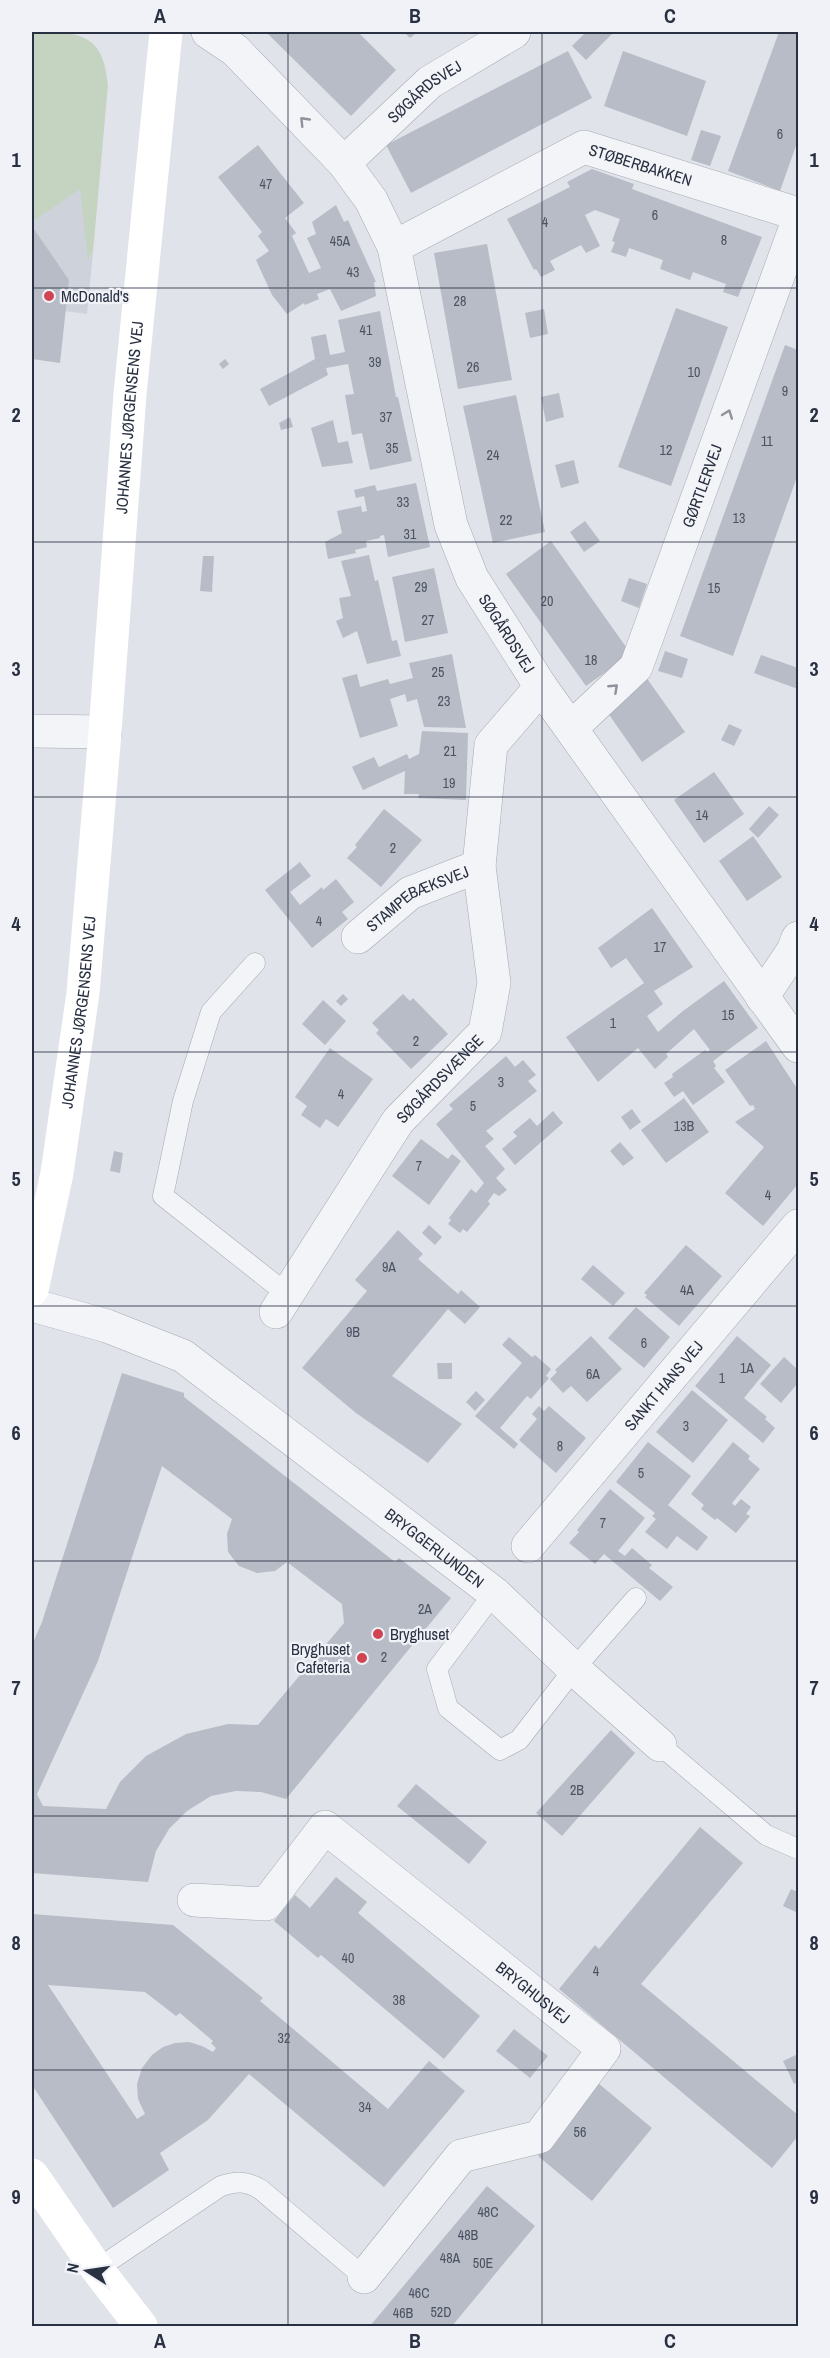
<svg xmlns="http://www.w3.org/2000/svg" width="830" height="2358" font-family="'Archivo Narrow',sans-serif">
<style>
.built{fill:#ced2db}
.green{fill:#c5d3c1}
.building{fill:#b7bcc6;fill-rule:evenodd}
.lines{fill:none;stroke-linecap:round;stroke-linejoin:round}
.lane-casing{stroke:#a5aab3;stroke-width:21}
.street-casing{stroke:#a5aab3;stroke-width:34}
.lane{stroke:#f3f4f7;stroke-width:20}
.street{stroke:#f3f4f7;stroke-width:33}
.secondary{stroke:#fff;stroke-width:33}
.oneway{stroke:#8e929c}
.grid{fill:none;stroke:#283041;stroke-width:1.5;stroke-opacity:0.55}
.poi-dot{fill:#d04453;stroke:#f0f2f7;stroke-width:2}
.labels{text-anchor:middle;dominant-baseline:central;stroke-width:4.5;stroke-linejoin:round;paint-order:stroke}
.number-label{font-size:14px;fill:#4c5362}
.street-label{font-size:16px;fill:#283041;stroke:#f0f2f7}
.poi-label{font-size:16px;fill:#283041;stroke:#f0f2f7;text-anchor:start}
.neatline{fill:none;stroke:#283041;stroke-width:2}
.grid-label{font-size:20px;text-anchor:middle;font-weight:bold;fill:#283041}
</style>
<rect width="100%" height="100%" fill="#e0e3e9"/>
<!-- built -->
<path class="built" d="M80 188 89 259 93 252 87 314 65 311 69 280 32 226V222Z"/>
<!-- green -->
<path class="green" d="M32 32C79 32 103 32 108 85L93 252 88 260 80 189 32 222Z"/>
<!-- building -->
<g class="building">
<path d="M266 32H358L396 70 351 116Z"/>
<path d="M404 32H417L410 38Z"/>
<path d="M586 32H614L586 60 572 46Z"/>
<path d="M779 32H798V140L780 191 728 171Z"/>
<path d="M568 51 592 98 411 193 386 145Z"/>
<path d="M623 51 706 81 687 136 604 106Z"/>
<path d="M701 130 721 136 710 166 691 160Z"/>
<path d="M258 145 304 203 285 218 296 233 292 236 309 273 321 268 307 238 316 234 312 222 336 205 344 222 348 220 376 282H374L376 296 341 311 330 289 317 294 319 299 305 305 304 303 287 314 272 295 256 260 269 251 258 236 262 232 218 177Z"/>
<path d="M592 169 634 184 632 189 762 237 738 297 723 292 726 284 693 272 690 280 660 269 663 260 629 248 626 257 611 252 615 242 612 241 620 219 595 210 585 215 600 246 586 253 581 245 550 261 555 270 541 277 536 269 534 270 507 219 570 187 567 182Z"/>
<path d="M32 226 69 280 60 363 32 359Z"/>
<path d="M487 244 512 380 458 389 434 253Z"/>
<path d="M676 308 728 327 671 486 618 467Z"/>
<path d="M544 309 548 334 530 338 525 313Z"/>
<path d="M380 311 396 397H398L412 461 370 470 362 433 352 435 345 395 354 394 348 364 326 368 328 375 269 406 260 389 315 359 311 337 326 334 330 355 345 352 338 320Z"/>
<path d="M785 345 798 350V474L733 656 680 636Z"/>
<path d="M225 359 229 364 223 369 219 364Z"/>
<path d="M559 393 564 417 546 422 541 397Z"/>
<path d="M516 395 545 532 493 543 463 406Z"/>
<path d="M290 417 293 427 281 430 279 423Z"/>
<path d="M333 420 338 443 348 441 353 463 322 467 311 428Z"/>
<path d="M574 460 579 483 561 488 555 465Z"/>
<path d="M416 483 430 547 388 557 384 535 380 536V538L366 541 367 547 355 550 356 553 328 559 325 542 342 533 337 511 361 506 362 512 367 511 364 496 356 498 354 490 375 485 377 491Z"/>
<path d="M585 521 600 541 584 552 570 532Z"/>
<path d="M551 541 631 654 586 686 506 574Z"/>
<path d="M369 555 375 581 378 580 392 641 397 640 401 656 367 664 357 631 343 638 336 621 343 618 339 598 351 596 341 561Z"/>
<path d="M203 556H214L212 592 200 591Z"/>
<path d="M434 568 448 633 405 642 392 577Z"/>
<path d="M629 578 647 584 639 608 621 601Z"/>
<path d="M665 651 688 659 682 678 658 671Z"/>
<path d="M452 654 466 728 424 727 417 699 407 702 405 694 390 699 398 726 360 738 342 678 357 674 360 687 388 679 390 684 413 678 409 663Z"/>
<path d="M761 655 798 668V689L754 673Z"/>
<path d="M643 673 685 732 642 762 601 703Z"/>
<path d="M729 724 742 730 734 746 721 740Z"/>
<path d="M422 731 468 733 466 800 418 798 419 794H404L405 771 363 790 352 767 374 757 379 767 407 754 409 759 419 754Z"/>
<path d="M714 772 744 814 704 843 674 800Z"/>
<path d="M769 806 779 815 758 838 749 829Z"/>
<path d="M384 809 422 840 381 887 347 858 357 847 355 845Z"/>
<path d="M753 836 782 877 747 901 719 861Z"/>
<path d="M300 862 311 876 290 892 300 905 322 887 323 890 336 879 354 902 342 912 348 919 312 948 265 890Z"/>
<path d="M652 908 693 967 654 991 663 1004 647 1016 658 1032 683 1011 724 981 758 1028 713 1061 716 1066 714 1068 725 1082 693 1105 683 1091 674 1097 664 1083 673 1077 672 1074 705 1050 707 1052 710 1050 694 1029 666 1054 668 1057 655 1069 638 1048 598 1082 566 1037 644 983 626 958 611 968 598 948Z"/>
<path d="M343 994 348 999 341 1006 336 1001Z"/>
<path d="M403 994 410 1001 413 998 448 1034 411 1069 376 1033 379 1030 372 1023Z"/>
<path d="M323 1000 346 1021 325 1045 302 1024Z"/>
<path d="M766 1041 798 1090V1184L763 1226 725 1193 764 1147 735 1122 755 1109 753 1105 750 1106 725 1070Z"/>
<path d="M330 1048 373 1079 338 1127 326 1119 320 1128 301 1115 307 1106 295 1097Z"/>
<path d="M506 1056 515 1067 523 1060 536 1075 528 1081 537 1091 486 1131 494 1139 485 1146 505 1169 496 1178 507 1190 499 1196 494 1193 488 1201 490 1204 467 1232 463 1229 460 1233 448 1224 451 1220 449 1218 471 1189 476 1193 484 1183 436 1124 453 1109 449 1105Z"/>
<path d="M684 1098 709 1132 666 1163 641 1130Z"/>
<path d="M632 1109 641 1122 630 1130 621 1117Z"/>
<path d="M553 1111 563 1123 515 1165 502 1149 517 1136 513 1132 530 1118 537 1126Z"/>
<path d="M421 1139 448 1159 452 1154 461 1161 429 1205 392 1176Z"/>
<path d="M620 1142 634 1158 623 1166 610 1151Z"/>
<path d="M114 1151 123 1153 120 1173 110 1171Z"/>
<path d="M429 1225 442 1237 435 1245 422 1233Z"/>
<path d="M398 1230 423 1254 418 1259 458 1294 461 1290 480 1307 465 1324 448 1309 392 1376 462 1424 428 1463 356 1413 302 1368 367 1291 355 1280Z"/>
<path d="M686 1245 722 1276 679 1326 645 1297 647 1295 644 1293Z"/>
<path d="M593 1265 625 1293 613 1306 581 1279Z"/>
<path d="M636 1307 670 1337 644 1368 608 1338Z"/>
<path d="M591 1336 622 1369 587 1402 571 1386 563 1393 550 1379 557 1372 555 1370Z"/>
<path d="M737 1336 771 1365 744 1398 767 1417 765 1419 775 1428 763 1443 695 1386Z"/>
<path d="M509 1337 532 1357 535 1355 551 1369 546 1376 549 1378 531 1399 527 1396 500 1428 518 1444 514 1449 475 1416 522 1363 502 1345Z"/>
<path d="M784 1357 798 1370V1383L781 1403 760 1384Z"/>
<path d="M437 1363H452V1379H438Z"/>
<path d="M122 1373 184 1393V1397L395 1562 399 1558 451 1598 286 1799 261 1792 236 1791 211 1796 187 1811 169 1829 156 1851 148 1882 32 1873V1645L42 1622ZM162 1466 232 1519 227 1534 228 1552 239 1566 257 1573 275 1571 287 1562 342 1604 344 1623 258 1725 228 1724 186 1734 146 1756 120 1782 106 1809 43 1806 37 1794 98 1661Z"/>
<path d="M692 1390 728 1420 693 1463 656 1432Z"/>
<path d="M476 1391 485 1400 475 1411 466 1402Z"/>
<path d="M539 1406 544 1411 549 1406 586 1438 556 1473 519 1440 537 1419 532 1414Z"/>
<path d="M648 1442 691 1476 668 1505 708 1537 697 1551 677 1536 667 1549 645 1532 656 1519 652 1516 655 1513 616 1482Z"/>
<path d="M733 1442 750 1456 748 1459 760 1469 732 1503 735 1506 741 1499 751 1507 746 1514 750 1516 736 1533 717 1518 715 1520 701 1509 704 1505 691 1494Z"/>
<path d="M610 1489 645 1518 618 1551 625 1556 632 1548 652 1565 649 1568 673 1587 660 1601 604 1554 595 1564 569 1543 579 1532 577 1530Z"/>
<path d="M611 1730 635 1753 562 1836 536 1813Z"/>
<path d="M416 1784 487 1842 469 1864 397 1806Z"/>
<path d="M700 1827 743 1863 641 1984 798 2115V2136L772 2168 559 1989 595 1945 599 1949Z"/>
<path d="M336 1877 367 1902 358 1913 480 2016 444 2059 321 1955 318 1958 274 1921 295 1895 310 1908Z"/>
<path d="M791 1889 798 1892V1913L783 1906Z"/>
<path d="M32 1914 173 1925 263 1998 260 2001 388 2109 429 2061 465 2091 384 2187 249 2074 208 2120 160 2153 169 2170 113 2208 32 2085ZM48 1985 145 1992 176 2016 180 2013 213 2041 211 2043 216 2048 213 2052 202 2046 189 2042 175 2043 163 2047 152 2055 142 2068 137 2084 138 2099 145 2114 137 2119Z"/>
<path d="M514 2029 548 2056 530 2078 496 2051Z"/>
<path d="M798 2054V2082L794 2084 783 2061Z"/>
<path d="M598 2083 652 2128 592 2201 538 2156Z"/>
<path d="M487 2186 535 2226 452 2326H370Z"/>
</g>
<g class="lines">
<defs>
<g id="lane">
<path d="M255 963 211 1012 183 1101 163 1196 287 1294"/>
<path d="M494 1593 437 1669 448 1708 500 1750 519 1740 574 1669 636 1598"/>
<path d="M660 1745 766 1835 798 1849"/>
<path d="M97 2269 221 2186C237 2181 246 2181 260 2189L364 2277"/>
</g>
<g id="street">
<path id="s1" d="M208 32 235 50 344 163 371 200 394 247 451 525 472 578 541 687 798 1046"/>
<path id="s2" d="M344 163 430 82 514 32"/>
<path id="s3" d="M394 247 584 147 798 214"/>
<path id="s4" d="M571 728 636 667 798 221"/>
<path d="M32 731 105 732"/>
<path id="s5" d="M358 937 410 893 479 866"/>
<path d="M762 997 793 951 798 938"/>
<path id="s6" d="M32 1305 107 1326 183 1356 494 1593 574 1669 660 1745"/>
<path id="s7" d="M276 1312 398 1121 485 1032 494 983 479 866 491 745 541 687"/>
<path id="s8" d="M528 1546 798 1226"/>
<path id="s9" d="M194 1900 266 1904 325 1827 604 2049 539 2137 461 2156 364 2277"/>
</g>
</defs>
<!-- lane casing -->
<use href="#lane" class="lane-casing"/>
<!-- street casing -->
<use href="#street" class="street-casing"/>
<!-- lane -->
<use href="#lane" class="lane"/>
<!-- street -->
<use href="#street" class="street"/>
<!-- secondary -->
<g class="secondary">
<path id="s10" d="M32 1290 57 1173 83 993 105 732 130 394 166 32"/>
<path d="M32 2175 97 2269 141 2326"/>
</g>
</g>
<!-- one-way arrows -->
<defs><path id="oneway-chevron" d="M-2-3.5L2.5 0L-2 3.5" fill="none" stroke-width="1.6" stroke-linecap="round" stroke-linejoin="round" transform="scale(1.5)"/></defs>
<g class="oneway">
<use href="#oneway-chevron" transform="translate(304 121) rotate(-134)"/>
<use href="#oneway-chevron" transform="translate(728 414) rotate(-70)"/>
<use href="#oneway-chevron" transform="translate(614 688) rotate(-43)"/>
</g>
<!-- grid -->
<path class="grid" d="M288 32V2326M542 32V2326M32 288H798M32 542H798M32 797H798M32 1052H798M32 1306H798M32 1561H798M32 1816H798M32 2070H798"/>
<!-- markers -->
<g class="poi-dot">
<circle cx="49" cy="296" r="6"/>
<circle cx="378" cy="1634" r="6"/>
<circle cx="362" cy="1658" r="6"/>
</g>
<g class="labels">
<!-- number labels -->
<g class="number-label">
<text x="780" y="134">6</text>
<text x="266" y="184">47</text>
<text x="655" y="215">6</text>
<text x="545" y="222">4</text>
<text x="724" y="240">8</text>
<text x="340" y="241">45A</text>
<text x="353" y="272">43</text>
<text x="460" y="301">28</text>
<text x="366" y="330">41</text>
<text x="375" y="362">39</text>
<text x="473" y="367">26</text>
<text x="694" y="372">10</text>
<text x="785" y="391">9</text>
<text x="386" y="417">37</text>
<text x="767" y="441">11</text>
<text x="392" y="448">35</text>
<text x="666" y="450">12</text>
<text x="493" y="455">24</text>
<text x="403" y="502">33</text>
<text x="739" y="518">13</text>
<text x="506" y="520">22</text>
<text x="410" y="534">31</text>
<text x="421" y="587">29</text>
<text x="714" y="588">15</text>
<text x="547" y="601">20</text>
<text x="428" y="620">27</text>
<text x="591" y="660">18</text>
<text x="438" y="672">25</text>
<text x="444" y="701">23</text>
<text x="450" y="751">21</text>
<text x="449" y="783">19</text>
<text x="702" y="815">14</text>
<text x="393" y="848">2</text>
<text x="319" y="921">4</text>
<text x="660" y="947">17</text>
<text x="728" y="1015">15</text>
<text x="613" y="1023">1</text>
<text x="416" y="1041">2</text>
<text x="501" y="1082">3</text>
<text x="341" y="1094">4</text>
<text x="473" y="1106">5</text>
<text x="684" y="1126">13B</text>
<text x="419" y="1166">7</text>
<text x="768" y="1195">4</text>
<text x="389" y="1267">9A</text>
<text x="687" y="1290">4A</text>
<text x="353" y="1332">9B</text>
<text x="644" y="1343">6</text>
<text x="747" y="1368">1A</text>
<text x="593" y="1374">6A</text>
<text x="722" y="1378">1</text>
<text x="686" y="1426">3</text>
<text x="560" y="1446">8</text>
<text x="641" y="1473">5</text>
<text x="603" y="1523">7</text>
<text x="425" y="1609">2A</text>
<text x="384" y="1657">2</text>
<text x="577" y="1790">2B</text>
<text x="348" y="1958">40</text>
<text x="596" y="1971">4</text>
<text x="399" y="2000">38</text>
<text x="284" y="2038">32</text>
<text x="365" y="2107">34</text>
<text x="580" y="2132">56</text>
<text x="488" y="2212">48C</text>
<text x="468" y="2235">48B</text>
<text x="450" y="2258">48A</text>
<text x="483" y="2263">50E</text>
<text x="419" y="2293">46C</text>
<text x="441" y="2312">52D</text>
<text x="403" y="2313">46B</text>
</g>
<!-- street labels -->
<g class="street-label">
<text stroke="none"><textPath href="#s2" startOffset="108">SØGÅRDSVEJ</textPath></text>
<text stroke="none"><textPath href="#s3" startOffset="274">STØBERBAKKEN</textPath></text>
<text stroke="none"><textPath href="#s10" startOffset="879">JOHANNES JØRGENSENS VEJ</textPath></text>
<text stroke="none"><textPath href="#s4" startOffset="282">GØRTLERVEJ</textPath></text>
<text stroke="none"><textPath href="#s1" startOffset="694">SØGÅRDSVEJ</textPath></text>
<text stroke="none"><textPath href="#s5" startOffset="72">STAMPEBÆKSVEJ</textPath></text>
<text stroke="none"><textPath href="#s10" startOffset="282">JOHANNES JØRGENSENS VEJ</textPath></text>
<text stroke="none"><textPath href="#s7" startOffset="286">SØGÅRDSVÆNGE</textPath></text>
<text stroke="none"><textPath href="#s8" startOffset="210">SANKT HANS VEJ</textPath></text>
<text stroke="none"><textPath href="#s6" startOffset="476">BRYGGERLUNDEN</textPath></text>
<text stroke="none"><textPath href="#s9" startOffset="435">BRYGHUSVEJ</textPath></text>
</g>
<!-- poi labels -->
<g class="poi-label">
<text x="61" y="296">McDonald's</text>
<text x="390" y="1634">Bryghuset</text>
<text x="350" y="1649" text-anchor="end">Bryghuset<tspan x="350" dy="18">Cafeteria</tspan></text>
</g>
</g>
<!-- border -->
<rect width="830" height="2358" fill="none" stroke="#f0f2f7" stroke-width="66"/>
<!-- north arrow -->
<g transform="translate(87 2271) rotate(282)" stroke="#f0f2f7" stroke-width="4.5" paint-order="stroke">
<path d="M0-4.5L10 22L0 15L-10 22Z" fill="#283041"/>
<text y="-9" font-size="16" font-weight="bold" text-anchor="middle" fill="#283041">N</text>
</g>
<rect x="33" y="33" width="764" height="2292" class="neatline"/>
<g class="grid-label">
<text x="160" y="23">A</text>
<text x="415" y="23">B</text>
<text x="670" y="23">C</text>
<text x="16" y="167">1</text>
<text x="814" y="167">1</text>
<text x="16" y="422">2</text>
<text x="814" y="422">2</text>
<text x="16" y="676">3</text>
<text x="814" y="676">3</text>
<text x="16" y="931">4</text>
<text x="814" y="931">4</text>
<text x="16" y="1186">5</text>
<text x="814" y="1186">5</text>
<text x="16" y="1440">6</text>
<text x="814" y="1440">6</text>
<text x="16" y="1695">7</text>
<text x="814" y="1695">7</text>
<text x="16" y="1950">8</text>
<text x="814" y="1950">8</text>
<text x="16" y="2204">9</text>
<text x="814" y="2204">9</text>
<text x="160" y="2348">A</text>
<text x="415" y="2348">B</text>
<text x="670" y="2348">C</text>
</g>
</svg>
